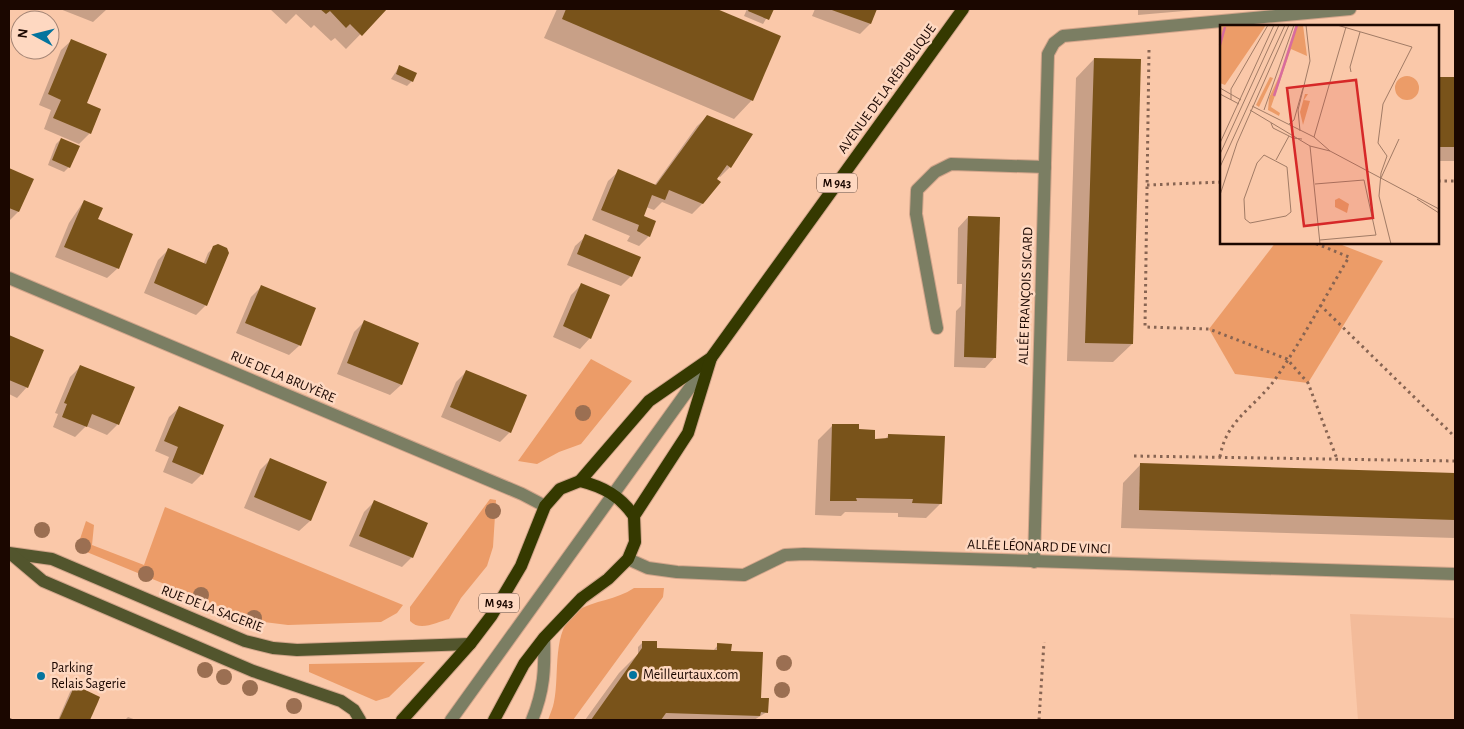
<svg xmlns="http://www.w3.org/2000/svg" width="1464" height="729" font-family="'Alegreya Sans',sans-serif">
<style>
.built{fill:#f3bb9a}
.green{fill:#ec9c68}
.shadow{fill:#0003}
.building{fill:#79531a}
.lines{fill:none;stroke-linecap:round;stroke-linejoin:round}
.lane-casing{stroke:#d2a58b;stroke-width:14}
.street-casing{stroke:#d2a58b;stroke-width:14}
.secondary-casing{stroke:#d2a58b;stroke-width:14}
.primary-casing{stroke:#d2a58b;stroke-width:14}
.path{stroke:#876452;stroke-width:3;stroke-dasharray:2.5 4;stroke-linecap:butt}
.lane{stroke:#7b7e63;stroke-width:12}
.street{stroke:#7b7e63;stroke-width:12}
.secondary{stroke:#52552d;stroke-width:12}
.primary{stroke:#353900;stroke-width:12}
.tree{fill:#9b6f52}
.poi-dot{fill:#03749e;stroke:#fed8c1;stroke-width:2}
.labels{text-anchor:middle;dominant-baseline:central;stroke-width:5;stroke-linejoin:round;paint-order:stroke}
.shield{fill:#fed8c1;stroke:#5f463a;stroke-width:1}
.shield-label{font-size:12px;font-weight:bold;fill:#1b0700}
.street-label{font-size:14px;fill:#1b0700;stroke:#fed8c1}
.poi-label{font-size:14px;fill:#1b0700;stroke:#fed8c1;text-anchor:start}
.inset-river{fill:none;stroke:#d86c9d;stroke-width:2.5}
.inset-road{fill:none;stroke:#a17b65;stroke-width:1}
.view{fill:#d62828;fill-opacity:0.15;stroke:#d62828;stroke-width:2.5}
.inset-edge{fill:none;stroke:#1b0700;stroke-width:2.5}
</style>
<rect width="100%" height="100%" fill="#fac8a9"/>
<!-- built -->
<path class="built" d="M1350 614 1455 618V720H1358Z"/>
<!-- green -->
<g class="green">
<path d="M1276 242 1337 243 1383 261 1308 383 1235 374 1209 329Z"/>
<path d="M591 359 632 381 581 444 559 452 537 464 518 461Z"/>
<path d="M490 499 496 500 493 547 487 566 461 598 449 619C437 622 420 632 410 621V607Z"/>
<path d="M165 507 403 605 397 613 381 622 288 625 264 622 235 613 77 548 86 521 94 525 92 545 144 565Z"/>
<path d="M634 588H664L663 597 573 720H548C550 714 553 708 554 702 560 675 551 629 577 611 594 600 617 600 634 588Z"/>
<path d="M425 662 389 697 376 701 309 672V664Z"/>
</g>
<!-- shadow -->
<g class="shadow">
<path d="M60 9H107L93 22Z"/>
<path d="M270 9H385L346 49 335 38 331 41 314 25 311 28 296 14 286 24Z"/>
<path d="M557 9H714L779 37 752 100 734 119 544 38Z"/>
<path d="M747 9H772L763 24 744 16Z"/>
<path d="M815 9H876L870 24 860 34 812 16Z"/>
<path d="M1138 9H1207L1138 15Z"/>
<path d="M72 40 85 104 100 110 90 133 79 144 44 129 51 110 39 105 61 50Z"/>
<path d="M1094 59 1132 344 1113 362 1067 361 1076 78Z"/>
<path d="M399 67 412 81 407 86 391 79Z"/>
<path d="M1438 78 1453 79 1452 88H1455V161H1438Z"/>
<path d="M708 116 730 167 720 177 718 176 702 204 692 214 662 202 654 210 646 207 642 217 649 236 639 246 627 241 630 236 592 220 608 181 619 171 654 186 697 126Z"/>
<path d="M61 139 69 167 64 172 48 165 56 144Z"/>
<path d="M9 169 32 179 18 212 9 221Z"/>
<path d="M84 201 118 268 107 278 55 257 69 223Z"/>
<path d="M968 217 995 357 985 368 954 367 956 311 961 306 962 284H957L958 228Z"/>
<path d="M586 236 631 276 621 286 567 265 575 246Z"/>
<path d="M214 247 206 305 196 315 144 293 158 260 168 250 203 265 208 253Z"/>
<path d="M581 285 590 338 580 349 553 337 571 295Z"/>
<path d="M261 287 300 345 289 355 236 333 251 297Z"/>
<path d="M364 322 417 344 401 385 390 395 337 374 354 332Z"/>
<path d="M9 336 43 351 27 387 17 398 9 394Z"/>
<path d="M81 366 133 388 117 425 107 435 86 426 75 437 53 427 58 414 55 413 70 377Z"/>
<path d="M466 372 510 432 500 442 441 417 456 382Z"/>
<path d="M180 407 202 474 192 484 163 472 169 457 155 451 169 417Z"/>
<path d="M833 425 858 430 874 440H884L889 435 941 503 926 518 898 517V513L845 512 841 516 815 515 818 440Z"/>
<path d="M270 460 326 482 310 521 299 531 244 508 260 470Z"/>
<path d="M1141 464 1455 474V538L1121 528 1123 483Z"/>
<path d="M374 502 412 557 402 567 349 546 364 512Z"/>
<path d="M643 642 654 649 713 651 718 645 728 652 767 712 754 720H585L619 673 638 654V647Z"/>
<path d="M75 687 98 697 88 720H58L70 692Z"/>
<path d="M128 717 136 720H125Z"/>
</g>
<!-- building -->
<g class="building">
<path d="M320 9H387L362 36 350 24 346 28 330 11 326 14Z"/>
<path d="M566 9H717L781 36 753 101 562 19Z"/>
<path d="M749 9H774L769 20 748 11Z"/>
<path d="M829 9H877L871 24Z"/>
<path d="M71 39 107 54 87 103 101 109 91 134 53 118 61 100 48 94Z"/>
<path d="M1094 58 1141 59 1133 344 1085 343Z"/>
<path d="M399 65 417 73 413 82 396 74Z"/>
<path d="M1438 77H1454L1455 147H1438Z"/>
<path d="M707 115 753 134 731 168 727 165 717 179 721 182 703 204 669 190 665 200 652 195 644 216 656 221 650 237 637 231 639 225 601 210 618 169 656 185Z"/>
<path d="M61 138 80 146 70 168 52 160Z"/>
<path d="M9 168 34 179 19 212 9 208Z"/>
<path d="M84 200 103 208 98 219 133 234 119 269 64 247Z"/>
<path d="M968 216 1000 217 996 358 964 357Z"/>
<path d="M585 234 641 257 632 277 577 254Z"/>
<path d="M218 244 227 248 229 253 207 306 154 283 168 248 206 264 213 246Z"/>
<path d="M581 283 610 295 591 339 563 326Z"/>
<path d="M261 285 316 308 301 346 245 323Z"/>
<path d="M364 320 419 343 402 385 347 363Z"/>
<path d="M9 335 44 350 28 388 9 380Z"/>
<path d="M80 365 135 387 119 425 92 414 87 427 62 417 67 404 64 403Z"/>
<path d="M466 370 527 395 511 433 450 407Z"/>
<path d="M179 406 224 425 203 475 172 462 178 447 164 441Z"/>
<path d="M832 424H859V429L875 430V439L888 438V434L945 436 942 504 912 503 913 499 856 498 857 501H830Z"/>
<path d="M270 458 327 482 311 521 254 497Z"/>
<path d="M1140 463 1455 473V520L1139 510Z"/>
<path d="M374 500 428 523 413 558 359 536Z"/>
<path d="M642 641H657V648L717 650V643L732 644 731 651 763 652 761 698H769L768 713 761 712 760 716 666 713 661 720H591L642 648Z"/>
<path d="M75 685 100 697 98 702 90 720H59Z"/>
</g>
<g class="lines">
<defs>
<g id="lane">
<path d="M937 328 916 214 917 190 935 172 951 164 1045 167"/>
<path d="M451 720 709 361"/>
</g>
<g id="street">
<path d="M9 278 522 494 545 506"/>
<path d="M628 559 648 568 677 572 744 575 785 555 804 554 1455 574"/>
<path d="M1034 562 1048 54 1054 43 1063 36 1350 9"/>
<path d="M532 720C544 691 545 669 544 638"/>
</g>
<g id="secondary">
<path d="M9 553 52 559 245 641 273 648 297 650 470 644"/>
<path d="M11 554 43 581 253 671 341 701 354 710 360 720"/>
</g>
<g id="primary">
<path d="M580 481C604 487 620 496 634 516"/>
<path d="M402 720 470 644 492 615 521 566 545 506 560 489 580 481 649 401 711 358 963 9"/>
<path d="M494 720 524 664 544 638 582 598 608 579 628 559 635 542 634 516 688 433 711 358"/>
</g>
</defs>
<!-- lane casing -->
<use href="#lane" class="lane-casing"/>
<!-- street casing -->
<use href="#street" class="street-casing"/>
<!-- secondary casing -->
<use href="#secondary" class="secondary-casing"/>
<!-- primary casing -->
<use href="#primary" class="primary-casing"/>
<!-- path -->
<g class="path">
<path d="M1149 50 1145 327 1209 329 1287 359 1308 383 1337 459"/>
<path d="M1438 181H1455"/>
<path d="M1147 185 1222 182"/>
<path d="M1320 305 1455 437"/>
<path d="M1134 456 1455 461"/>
<path d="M1220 457C1226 419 1256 407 1276 378 1302 340 1325 297 1349 257L1312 242"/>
<path d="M9 719 11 720"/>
<path d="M1039 720 1044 642"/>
</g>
<!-- lane -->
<use href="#lane" class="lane"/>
<!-- street -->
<use href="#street" class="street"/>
<!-- secondary -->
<use href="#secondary" class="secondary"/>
<!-- primary -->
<use href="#primary" class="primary"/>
</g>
<!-- trees -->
<g class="tree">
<circle cx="583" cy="413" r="8"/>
<circle cx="493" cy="511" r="8"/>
<circle cx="42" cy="530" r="8"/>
<circle cx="83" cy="546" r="8"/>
<circle cx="146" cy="574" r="8"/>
<circle cx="201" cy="595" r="8"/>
<circle cx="254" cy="618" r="8"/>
<circle cx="784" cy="663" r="8"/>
<circle cx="205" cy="670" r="8"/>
<circle cx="224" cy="677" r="8"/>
<circle cx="250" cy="688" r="8"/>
<circle cx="782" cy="690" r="8"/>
<circle cx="294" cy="706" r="8"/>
</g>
<!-- markers -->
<g class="poi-dot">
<circle cx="633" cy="675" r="5"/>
<circle cx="41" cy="676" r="5"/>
</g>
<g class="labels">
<!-- shield labels -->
<g class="shield">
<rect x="817" y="173.5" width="40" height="19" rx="4"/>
<rect x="479" y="593.5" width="40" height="19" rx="4"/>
</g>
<g class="shield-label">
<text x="837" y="183">M 943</text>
<text x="499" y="603">M 943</text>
</g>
<!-- street labels -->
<g class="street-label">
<text transform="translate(887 89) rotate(-54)">AVENUE DE LA RÉPUBLIQUE</text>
<text transform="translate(1026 296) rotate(-88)">ALLÉE FRANÇOIS SICARD</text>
<text transform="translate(283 377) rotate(23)">RUE DE LA BRUYÈRE</text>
<text transform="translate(1039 547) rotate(2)">ALLÉE LÉONARD DE VINCI</text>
<text transform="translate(212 609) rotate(21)">RUE DE LA SAGERIE</text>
</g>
<!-- poi labels -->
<g class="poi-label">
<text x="51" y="668">Parking<tspan x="51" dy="16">Relais Sagerie</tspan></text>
<text x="643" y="675">Meilleurtaux.com</text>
</g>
</g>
<!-- overview -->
<g transform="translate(1220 25)">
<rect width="219" height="219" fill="#fac8a9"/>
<path d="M0 0H46L5 60 0 58ZM83 0 87 31 71 24 51 82 60 88 59 91 48 85 49 73 64 41 75 2ZM175 63a12 12 0 1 1 24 0a12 12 0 1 1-24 0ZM50 52 53 53 39 82 36 80ZM85 69H88L84 75 90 76 83 100 80 87ZM119 173 129 179 127 188 115 182V175Z" fill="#ec9c68"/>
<path class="inset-river" d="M0 20 5 2M54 71 77 0"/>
<path class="inset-road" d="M117 0 192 22 163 79 158 118 167 131 161 148 159 171 171 219M131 47 130 42 140 7M0 63 21 75M0 69 19 79M11 75V64L48 0M32 81 94 112 110 126 219 184M30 85 90 121 110 126M44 85 74 0M51 98 53 103 73 113 82 114M69 99 74 95 83 63M80 106 78 85 90 36 86 0M94 112 126 2M0 118 54 0M90 121 100 219M0 129 59 0M44 130 67 142 71 187 66 191 30 198 25 194 24 174 37 138ZM56 135 69 111M0 142 65 0M161 153 179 114M95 159 144 155 156 210 100 215M0 170 17 118 69 0M197 174 219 188"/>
<path class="view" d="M136 55 153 193 84 201 67 63Z"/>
<rect width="219" height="219" class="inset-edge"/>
</g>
<!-- border -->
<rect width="1464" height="729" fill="none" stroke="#1b0700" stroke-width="20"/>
<!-- north arrow -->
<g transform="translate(35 35) rotate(277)"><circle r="24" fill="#fed8c1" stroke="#a38474"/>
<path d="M0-4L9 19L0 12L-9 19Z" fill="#03749e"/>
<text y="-8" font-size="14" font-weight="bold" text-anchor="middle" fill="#1b0700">N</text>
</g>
</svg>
